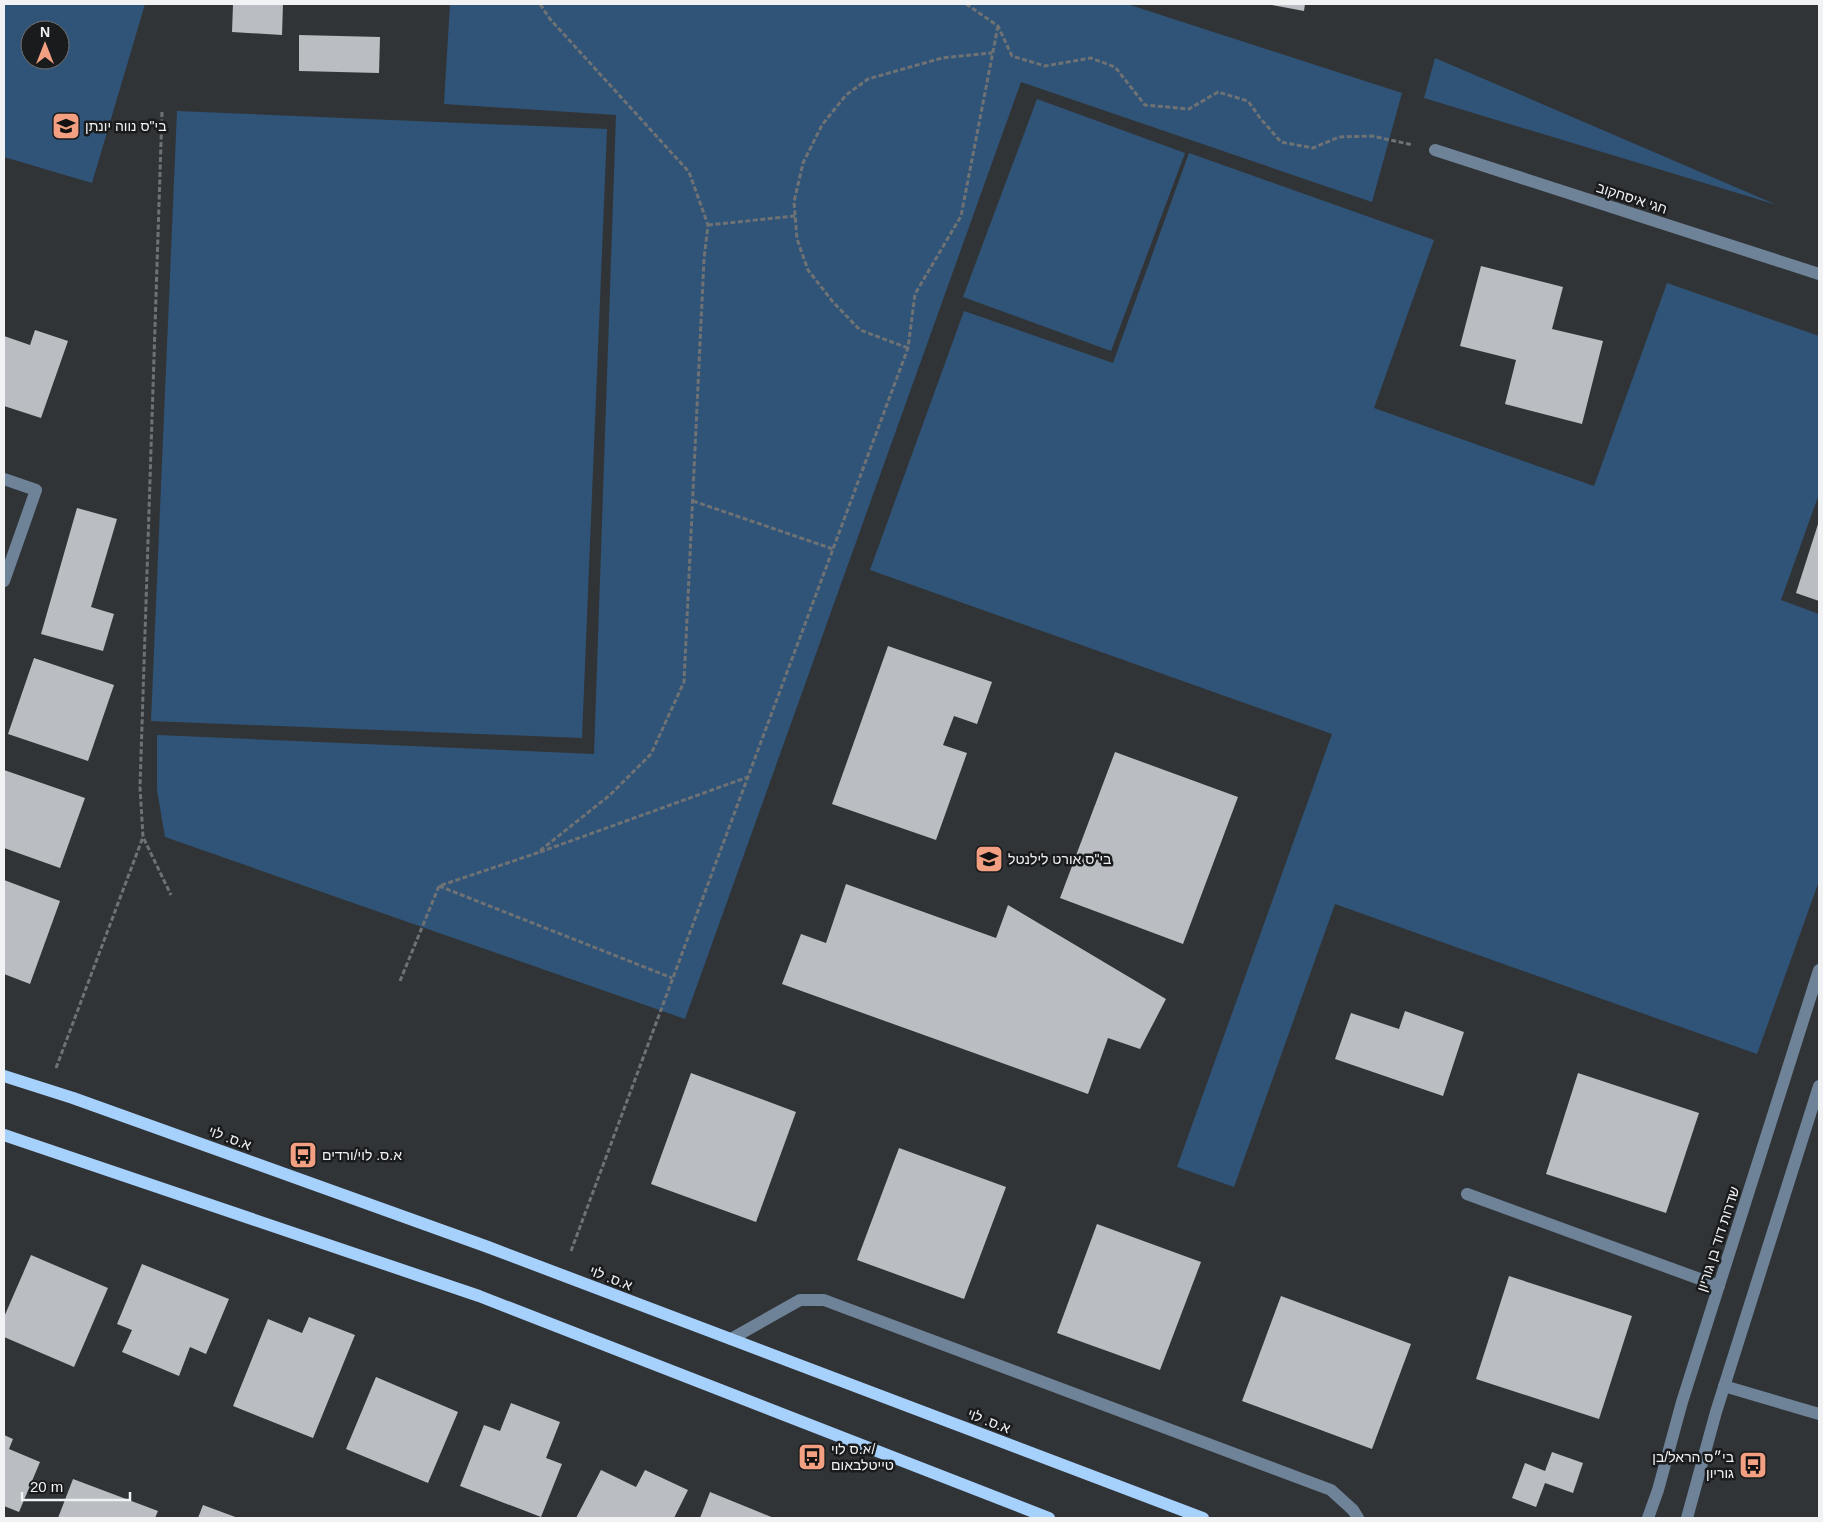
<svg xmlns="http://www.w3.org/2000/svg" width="1823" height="1522" font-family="Arial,Heebo,sans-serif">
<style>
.green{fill:#305478;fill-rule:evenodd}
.building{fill:#babdc1}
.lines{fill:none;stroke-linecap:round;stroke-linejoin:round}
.path{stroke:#6f7274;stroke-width:3;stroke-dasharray:5 2.5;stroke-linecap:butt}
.minor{stroke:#6e8298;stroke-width:12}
.major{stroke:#a7d1fd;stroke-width:12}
.labels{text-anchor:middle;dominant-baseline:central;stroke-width:5;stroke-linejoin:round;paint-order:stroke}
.poi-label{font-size:14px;fill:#f0f2f4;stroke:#1a1b1d;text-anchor:start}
.street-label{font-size:14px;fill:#f0f2f4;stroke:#1a1b1d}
</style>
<rect width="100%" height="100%" fill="#313437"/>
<!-- green -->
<g class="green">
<path d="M4 4H145L92 183 4 157ZM30 30H60V60H30Z"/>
<path d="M450 4H1127L1402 93 1372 202 1021 82 685 1019 165 837 157 790V735L594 754 616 115 444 104Z"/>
<path d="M1435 58 1777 205 1424 98Z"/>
<path d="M1037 99 1185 153 1111 351 963 297Z"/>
<path d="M177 111 607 129 582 738 151 721Z"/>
<path d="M1189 153 1434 240 1374 408 1594 486 1667 283 1819 336V494L1781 600 1819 614V881L1757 1054 1335 904 1234 1187 1177 1167 1332 734 870 570 964 311 1113 363Z"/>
</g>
<!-- building -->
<g class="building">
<path d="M233 4H283L282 35 232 32Z"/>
<path d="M1272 4H1305L1304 11 1272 5Z"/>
<path d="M299 35 380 37 379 73 299 71Z"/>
<path d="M1481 266 1563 287 1552 329 1603 341 1582 424 1505 404 1516 360 1460 346Z"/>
<path d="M35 330 68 341 41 418 4 406V336L30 345Z"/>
<path d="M77 508 117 519 91 607 114 614 103 651 41 634Z"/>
<path d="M1819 521V601L1796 593Z"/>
<path d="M888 646 992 682 977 724 954 716 943 745 967 753 936 840 832 804Z"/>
<path d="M34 658 114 685 88 761 8 734Z"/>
<path d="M1115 752 1238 797 1183 944 1060 898Z"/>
<path d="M4 770 85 798 60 868 4 848Z"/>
<path d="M4 880 60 901 30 984 4 974Z"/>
<path d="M846 884 996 938 1008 905 1166 999 1140 1049 1108 1038 1088 1094 782 984 801 934 826 943Z"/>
<path d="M1405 1011 1464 1032 1443 1096 1335 1059 1351 1013 1399 1029Z"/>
<path d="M691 1073 796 1112 756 1222 651 1184Z"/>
<path d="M1578 1073 1699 1113 1666 1213 1546 1174Z"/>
<path d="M899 1148 1006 1187 964 1299 857 1260Z"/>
<path d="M1097 1224 1201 1262 1160 1370 1057 1333Z"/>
<path d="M31 1255 108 1288 74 1367 4 1337V1317Z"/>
<path d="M142 1264 229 1299 206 1354 190 1347 179 1376 122 1352 132 1330 117 1324Z"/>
<path d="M1509 1276 1632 1316 1599 1419 1476 1379Z"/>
<path d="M1281 1296 1411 1344 1372 1449 1242 1401Z"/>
<path d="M309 1317 355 1335 313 1438 233 1406 268 1319 302 1333Z"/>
<path d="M376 1377 458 1412 428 1483 346 1449Z"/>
<path d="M511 1403 560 1422 546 1458 562 1464 541 1517 460 1486 484 1425 500 1431Z"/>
<path d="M4 1435 13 1439 9 1449 40 1462 19 1512 4 1506Z"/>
<path d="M1552 1452 1583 1463 1573 1493 1545 1483 1536 1507 1512 1498 1525 1463 1545 1471Z"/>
<path d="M601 1470 636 1487 645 1470 688 1490 674 1518H576Z"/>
<path d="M73 1479 158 1511 155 1518H58Z"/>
<path d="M710 1492 774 1518H700Z"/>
<path d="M203 1505 238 1518H198Z"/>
</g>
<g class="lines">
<!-- path -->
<g class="path">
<path d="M966 4 998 26 1012 56 1045 66 1091 58 1115 67 1145 105 1189 109 1218 92 1248 101 1260 118 1281 142 1313 148 1339 137 1372 136 1413 145"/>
<path d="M162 112 140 787 143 837 171 895"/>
<path d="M708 225 795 216"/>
<path d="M908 348 860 330 833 302 808 270 797 239 794 202 803 163 822 125 846 95 868 79 942 58 992 53"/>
<path d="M693 501 833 549"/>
<path d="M540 852 748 777"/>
<path d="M439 886 672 978"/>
<path d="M400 981 439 886 537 853 610 795 651 754 684 682 704 259 708 225 689 172 550 19 540 4"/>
<path d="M56 1068 143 837"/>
<path d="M571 1251 908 348 915 294 961 216 998 26"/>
</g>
<!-- minor -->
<g class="minor">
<path d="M1435 150 1819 274"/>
<path d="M4 479 36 490 4 581"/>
<path d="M1467 1194 1719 1286"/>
<path d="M731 1339 800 1300H824L1331 1490 1353 1510 1358 1518"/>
<path d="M1724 1386 1819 1414"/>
<path d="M1648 1518 1658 1490 1682 1402 1819 970"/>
<path d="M1687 1518 1716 1412 1819 1086"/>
</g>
<!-- major -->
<g class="major">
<path d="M4 1076 73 1098 488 1247 1203 1518"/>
<path d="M4 1135 479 1296 1049 1518"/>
</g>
</g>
<!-- icons -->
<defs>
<symbol id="school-square" viewBox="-11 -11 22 22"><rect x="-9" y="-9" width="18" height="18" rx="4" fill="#f3a082" stroke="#1a1b1d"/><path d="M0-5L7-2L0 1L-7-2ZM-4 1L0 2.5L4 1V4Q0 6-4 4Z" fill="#111"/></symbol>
<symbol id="bus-square" viewBox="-11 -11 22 22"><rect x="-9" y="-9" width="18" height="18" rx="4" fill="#f3a082" stroke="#1a1b1d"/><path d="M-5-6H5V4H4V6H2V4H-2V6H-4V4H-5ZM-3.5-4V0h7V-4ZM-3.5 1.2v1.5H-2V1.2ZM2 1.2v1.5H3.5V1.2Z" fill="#111"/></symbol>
</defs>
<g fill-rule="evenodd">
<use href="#school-square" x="50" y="110" width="32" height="32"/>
<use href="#school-square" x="973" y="843" width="32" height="32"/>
<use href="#bus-square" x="287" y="1139" width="32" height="32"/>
<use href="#bus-square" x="796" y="1441" width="32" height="32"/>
<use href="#bus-square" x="1737" y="1449" width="32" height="32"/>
</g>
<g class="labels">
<!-- poi labels -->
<g class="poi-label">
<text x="85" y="126">בי"ס נווה יונתן</text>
<text x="1008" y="859">בי"ס אורט לילנטל</text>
<text x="322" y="1155">א.ס. לוי/ורדים</text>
<text x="831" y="1449">א.ס לוי/<tspan x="831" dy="16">טייטלבאום</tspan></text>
<text x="1734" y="1457" text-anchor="end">בי״ס הראל/בן<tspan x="1734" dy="16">גוריון</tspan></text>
</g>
<!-- street labels -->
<g class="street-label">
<text transform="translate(1632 198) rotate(18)">חגי איסחקוב</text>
<text transform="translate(230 1138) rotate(20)">א.ס. לוי</text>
<text transform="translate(1718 1239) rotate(-72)">שדרות דוד בן גוריון</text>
<text transform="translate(611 1278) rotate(21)">א.ס. לוי</text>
<text transform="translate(989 1421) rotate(21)">א.ס. לוי</text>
</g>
</g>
<!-- border -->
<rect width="1823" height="1522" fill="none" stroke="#f0f2f4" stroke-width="10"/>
<!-- north arrow -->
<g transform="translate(45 45)"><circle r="24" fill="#1a1b1d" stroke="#707173"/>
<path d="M0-4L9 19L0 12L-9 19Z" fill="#f3a082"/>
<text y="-8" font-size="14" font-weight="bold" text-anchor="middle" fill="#f0f2f4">N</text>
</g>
<!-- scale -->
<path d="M22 1492v8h108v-8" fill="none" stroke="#f0f2f4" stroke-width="2.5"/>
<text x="30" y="1492" font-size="15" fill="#f0f2f4" stroke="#1a1b1d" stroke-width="4" paint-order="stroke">20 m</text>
</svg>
